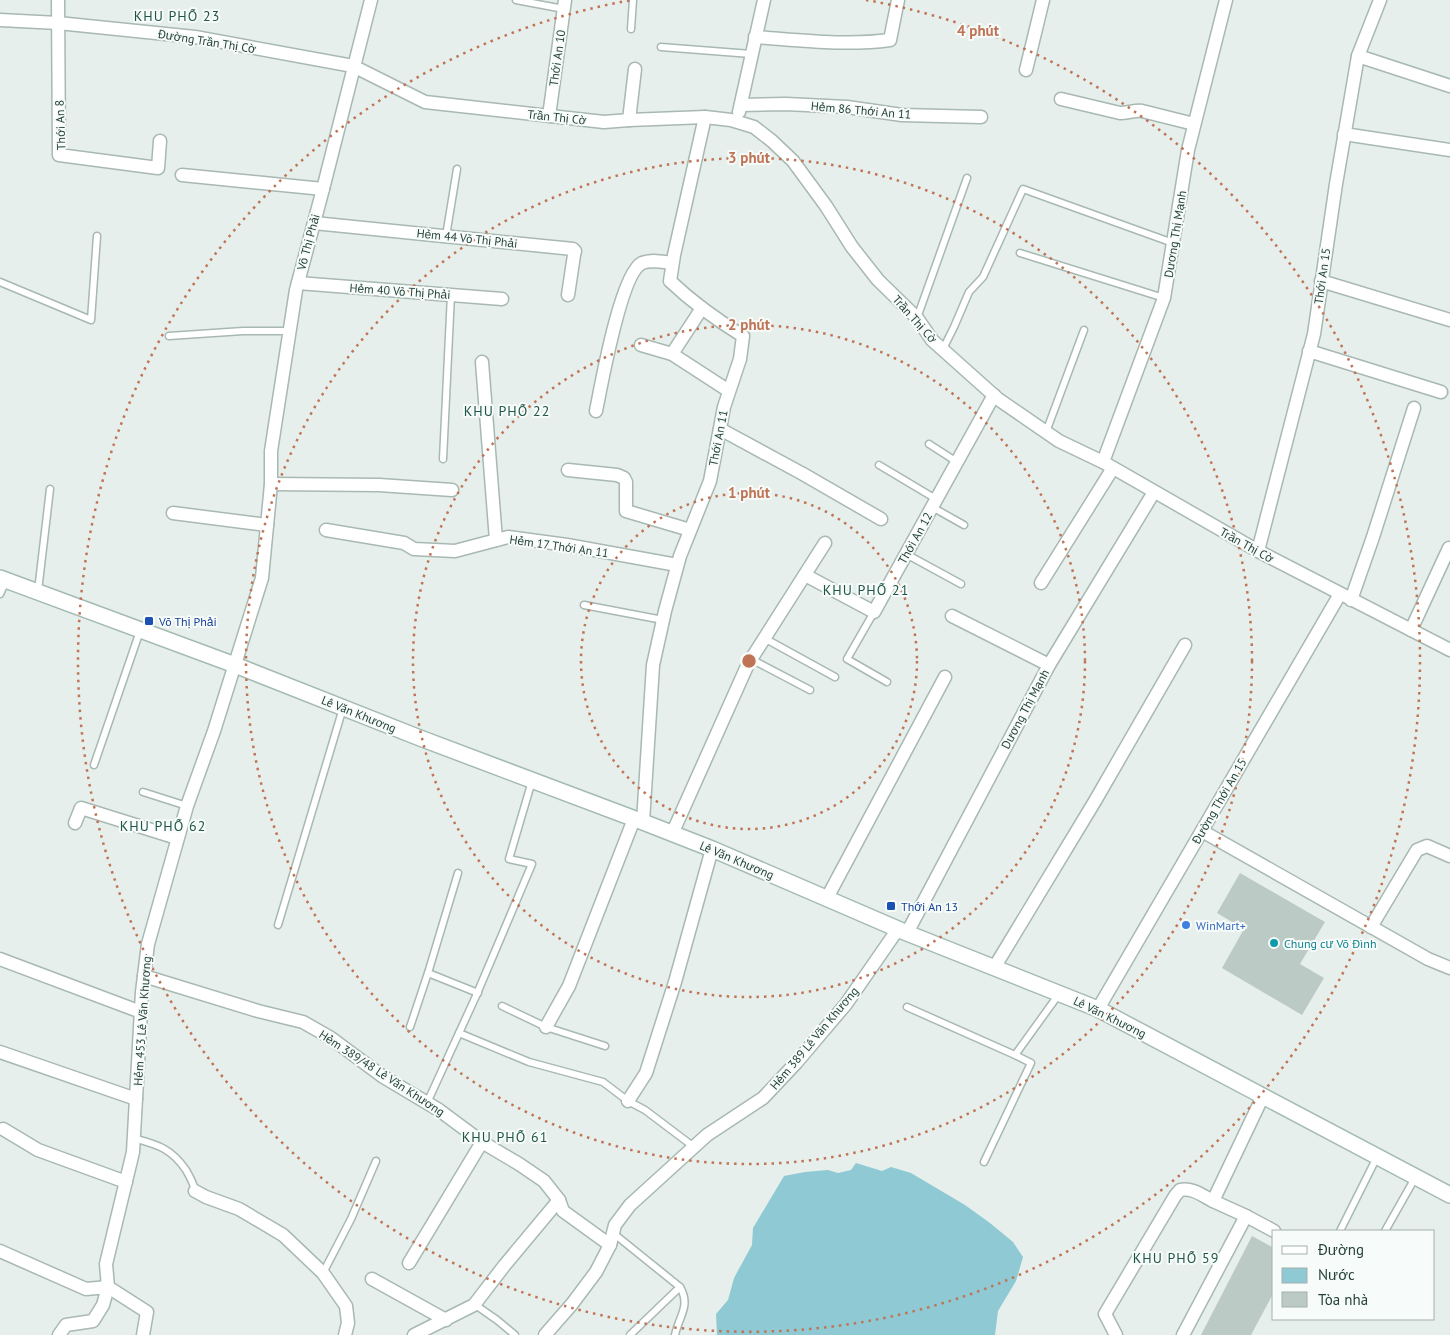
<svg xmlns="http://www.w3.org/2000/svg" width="1450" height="1335" font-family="'PT Sans',sans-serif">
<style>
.water{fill:#8ec9d4}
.building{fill:#bbcac4}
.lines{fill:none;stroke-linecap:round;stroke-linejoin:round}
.service-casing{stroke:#a8b8b2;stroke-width:9}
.minor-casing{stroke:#a8b8b2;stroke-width:15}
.secondary-casing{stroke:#a4bbb3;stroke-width:18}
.service{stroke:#fff;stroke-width:6}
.minor{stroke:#fff;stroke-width:12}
.secondary{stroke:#fff;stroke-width:15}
.ring{fill:none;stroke:#c07456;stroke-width:2.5;stroke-dasharray:2.5 5}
.transit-dot{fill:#1a4fb4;stroke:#f7fbf9;stroke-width:2}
.shop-dot{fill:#3f7fe0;stroke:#f7fbf9;stroke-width:2}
.culture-dot{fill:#0f9aa8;stroke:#f7fbf9;stroke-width:2}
.labels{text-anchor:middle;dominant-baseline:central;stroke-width:4;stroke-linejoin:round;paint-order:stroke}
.street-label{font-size:12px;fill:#24423a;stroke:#f7fbf9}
.transit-label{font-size:12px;fill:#164399;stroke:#f7fbf9;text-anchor:start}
.shop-label{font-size:12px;fill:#366cbe;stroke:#f7fbf9;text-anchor:start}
.culture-label{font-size:12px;fill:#0d838f;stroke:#f7fbf9;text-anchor:start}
.neighbourhood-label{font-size:14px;letter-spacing:1px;fill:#1f5548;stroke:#f7fbf9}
.centre{fill:#c07456;stroke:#f7fbf9;stroke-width:2.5}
.ring-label{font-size:15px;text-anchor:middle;font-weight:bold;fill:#c07456;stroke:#f7fbf9;stroke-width:4;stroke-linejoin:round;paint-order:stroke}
</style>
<rect width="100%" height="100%" fill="#e6efeb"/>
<!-- water -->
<path class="water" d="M856 1163 882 1171 891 1167 911 1173 965 1205 990 1223 1013 1242 1023 1257 1016 1281 998 1311 995 1335H717L716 1314 728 1300 734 1278 752 1245 753 1228 784 1176 805 1172 828 1170 838 1173 851 1170Z"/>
<!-- building -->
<g class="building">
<path d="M1240 873 1325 922 1300 964 1324 978 1302 1015 1222 968 1244 929 1217 913Z"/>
<path d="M1252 1236 1274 1248V1292L1251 1335H1201Z"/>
</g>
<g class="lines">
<defs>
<g id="service">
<path d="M516 0 564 9"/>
<path d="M631 29 633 0"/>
<path d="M661 47 751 54"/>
<path d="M446 236 457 169"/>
<path d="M1020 253 1164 298"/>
<path d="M0 282 91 320 97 236"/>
<path d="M917 318 967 178"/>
<path d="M169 336 243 331H289"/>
<path d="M943 349 954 327 969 292 983 277 1023 189 1173 243"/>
<path d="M1046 432 1084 330"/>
<path d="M929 444 957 462"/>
<path d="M443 459 451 295"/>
<path d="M879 465 936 499"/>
<path d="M932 507 964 525"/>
<path d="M906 554 961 584"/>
<path d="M38 591 50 489"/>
<path d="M0 594 6 581"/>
<path d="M584 605 663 620"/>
<path d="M874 612 847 659 887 682"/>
<path d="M764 638 835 677"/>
<path d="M751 659 810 690"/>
<path d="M94 765 140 631"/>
<path d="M143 792 187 806"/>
<path d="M458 873 428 973 478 993"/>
<path d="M278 925 343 708"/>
<path d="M502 1006 546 1027 605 1046"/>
<path d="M907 1007 1015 1055 1059 994"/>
<path d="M410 1027 428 973"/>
<path d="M459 1033 529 1062 603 1082 628 1101 645 1110 694 1147"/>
<path d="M427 1103 476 996 532 864 509 859 532 781"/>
<path d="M133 1138C158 1145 171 1148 186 1170 190 1177 194 1184 195 1191"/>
<path d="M984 1162 1031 1063 1015 1055"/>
<path d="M1340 1231 1377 1157"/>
<path d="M1385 1231 1415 1178"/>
<path d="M613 1233 680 1287 630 1335"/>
<path d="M323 1273 351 1219 376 1161"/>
<path d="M474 1304 497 1320 515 1335"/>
<path d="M675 1335C679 1316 691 1306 680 1287"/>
</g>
<g id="minor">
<path d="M58 0 59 155 158 168 160 141"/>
<path d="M0 20 58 23 195 37 353 66 425 102 604 122 629 120 705 117 731 120 754 127 772 141 793 161 826 206 852 247 878 280 917 318 932 340 998 399 1059 441 1103 462 1258 551 1450 650"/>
<path d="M755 37C799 40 845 46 890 40L898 0"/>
<path d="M1358 56 1450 86"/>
<path d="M1026 70 1043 0"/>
<path d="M1061 99 1120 113C1128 113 1135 110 1142 111L1194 124"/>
<path d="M741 105 786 104 847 107 902 115 981 117"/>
<path d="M739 112 764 0"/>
<path d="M549 116 565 0"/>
<path d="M629 120 635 69"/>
<path d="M1344 134 1450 150"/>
<path d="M182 175 323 189"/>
<path d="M314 223 573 249 575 251 574 255 568 295"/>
<path d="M1321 281 1450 320"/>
<path d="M298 283 502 299"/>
<path d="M641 345 672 354 729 391"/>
<path d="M1309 351 1441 392"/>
<path d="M672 354 702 308"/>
<path d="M482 362 496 540"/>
<path d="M596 411C601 386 621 273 642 263 651 259 663 262 672 263"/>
<path d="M720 429 803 474 881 519"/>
<path d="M1103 462 1164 298 1188 150 1226 0"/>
<path d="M568 470 617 475 624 478 626 482V511L690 530"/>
<path d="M271 484 379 485 452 490"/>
<path d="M173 513 267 525"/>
<path d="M326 530 404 543 414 549 455 551 508 537 567 545 677 565"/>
<path d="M1258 551 1314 334 1336 184 1358 56 1380 0"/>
<path d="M805 575 874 612 994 395"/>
<path d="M1041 583 1113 468"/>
<path d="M1351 600 1373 537 1414 408"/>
<path d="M952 616 1049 665"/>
<path d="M1411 630 1449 548"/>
<path d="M643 822 653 665 665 611 680 556 710 481 724 407 740 359 743 336C717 320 692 302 670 281L674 255 705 117"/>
<path d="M75 823 81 808 177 838"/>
<path d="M1202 831 1428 959 1450 968"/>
<path d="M672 834 748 664 825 543"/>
<path d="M827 898 945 677"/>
<path d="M1371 927 1417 850 1427 846 1450 856"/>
<path d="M907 933 1049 665 1154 492"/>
<path d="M0 959 141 1012"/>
<path d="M994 968 1095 801 1185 645"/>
<path d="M144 976 258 1011 303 1022 331 1038 382 1076 439 1110 482 1142 519 1164 544 1181 559 1200 563 1211 610 1245"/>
<path d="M1098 1009 1340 594"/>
<path d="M546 1027 569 986 634 819"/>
<path d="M0 1052 136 1099"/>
<path d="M628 1101 646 1073 675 982 712 849"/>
<path d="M3 1129 38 1150 126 1182"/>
<path d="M195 1191 206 1197 239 1209 283 1235 323 1273 346 1306 348 1323 345 1335"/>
<path d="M1213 1201 1246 1216 1274 1231"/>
<path d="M0 1251 86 1289 108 1287 103 1305 93 1321 66 1325 59 1335"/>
<path d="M409 1263 482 1142"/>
<path d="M372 1279 446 1320"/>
<path d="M143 1335 147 1312 108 1287 106 1264 133 1152 142 992 148 944 187 806 214 731 262 578 271 484V451L296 290 323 189 371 0"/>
<path d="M414 1335 474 1305 504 1266 559 1200"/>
<path d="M545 1335 572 1304 596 1272 610 1245 615 1225 630 1205 707 1135 763 1098 796 1063 846 1004 898 929"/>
<path d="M1116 1335 1105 1314 1175 1196 1180 1190C1192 1187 1203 1196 1213 1201L1263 1096"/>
<path d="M1183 1335 1246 1216"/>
</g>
<path id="secondary" d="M0 578 235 665 420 738 643 822 712 849 907 933 1098 1009 1450 1195"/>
</defs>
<!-- service casing -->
<use href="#service" class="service-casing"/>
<!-- minor casing -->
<use href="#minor" class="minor-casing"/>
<!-- secondary casing -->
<use href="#secondary" class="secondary-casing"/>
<!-- service -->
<use href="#service" class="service"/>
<!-- minor -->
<use href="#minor" class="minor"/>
<!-- secondary -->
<use href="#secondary" class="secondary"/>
</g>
<!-- distance rings -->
<g class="ring">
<circle cx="749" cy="661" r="168"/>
<circle cx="749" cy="661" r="336"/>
<circle cx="749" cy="661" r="503"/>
<path d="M866 0A671 671 0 1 1 632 0"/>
</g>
<!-- markers -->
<g class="transit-dot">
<rect x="144" y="616" width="10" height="10" rx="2.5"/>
<rect x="886" y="901" width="10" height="10" rx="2.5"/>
</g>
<circle class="shop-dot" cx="1186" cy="925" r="5"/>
<circle class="culture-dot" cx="1274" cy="943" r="5"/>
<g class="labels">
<!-- street labels -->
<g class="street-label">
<text transform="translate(207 41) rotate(9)">Đường Trần Thị Cờ</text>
<text transform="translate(557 58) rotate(-82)">Thới An 10</text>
<text transform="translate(861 110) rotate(5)">Hẻm 86 Thới An 11</text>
<text transform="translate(557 117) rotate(6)">Trần Thị Cờ</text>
<text transform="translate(60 125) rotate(-92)">Thới An 8</text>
<text transform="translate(1175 234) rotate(-81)">Dương Thị Mạnh</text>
<text transform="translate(467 238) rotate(6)">Hẻm 44 Võ Thị Phải</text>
<text transform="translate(308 242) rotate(-75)">Võ Thị Phải</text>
<text transform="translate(1322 276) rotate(-82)">Thới An 15</text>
<text transform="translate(400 291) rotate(4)">Hẻm 40 Võ Thị Phải</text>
<text transform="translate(915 319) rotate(48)">Trần Thị Cờ</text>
<text transform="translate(718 438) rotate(-79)">Thới An 11</text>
<text transform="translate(915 538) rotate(-61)">Thới An 12</text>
<text transform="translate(1247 545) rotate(29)">Trần Thị Cờ</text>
<text transform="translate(559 546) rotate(8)">Hẻm 17 Thới An 11</text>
<text transform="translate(1025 709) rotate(-62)">Dương Thị Mạnh</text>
<text transform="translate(359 714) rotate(22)">Lê Văn Khương</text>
<text transform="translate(1219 801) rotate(-60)">Đường Thới An 15</text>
<text transform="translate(737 860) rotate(23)">Lê Văn Khương</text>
<text transform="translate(1110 1017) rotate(26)">Lê Văn Khương</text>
<text transform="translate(142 1021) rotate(-86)">Hẻm 453 Lê Văn Khương</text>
<text transform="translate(814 1038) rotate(-50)">Hẻm 389 Lê Văn Khương</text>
<text transform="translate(382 1073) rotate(33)">Hẻm 389/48 Lê Văn Khương</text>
</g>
<!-- transit labels -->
<g class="transit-label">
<text x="159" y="621">Võ Thị Phải</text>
<text x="901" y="906">Thới An 13</text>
</g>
<!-- shop labels -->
<g class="shop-label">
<text x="1196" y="925">WinMart+</text>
</g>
<!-- culture labels -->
<g class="culture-label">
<text x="1284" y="943">Chung cư Võ Đình</text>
</g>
<!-- neighbourhood labels -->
<g class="neighbourhood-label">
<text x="177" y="16">KHU PHỐ 23</text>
<text x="507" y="411">KHU PHỐ 22</text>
<text x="866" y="590">KHU PHỐ 21</text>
<text x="163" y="826">KHU PHỐ 62</text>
<text x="505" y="1137">KHU PHỐ 61</text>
<text x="1176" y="1258">KHU PHỐ 59</text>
</g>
</g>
<circle cx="749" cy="661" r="8" class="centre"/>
<g class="ring-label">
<text x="978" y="36">4 phút</text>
<text x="749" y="163">3 phút</text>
<text x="749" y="330">2 phút</text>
<text x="749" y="498">1 phút</text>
</g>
<!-- legend -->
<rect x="1272" y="1230" width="162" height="90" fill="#f7fbf9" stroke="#a3b1ad"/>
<rect x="1282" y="1246" width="25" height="8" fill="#ffffff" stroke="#a3b1ad"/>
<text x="1318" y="1255" font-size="15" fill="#24423a">Đường</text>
<rect x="1282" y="1268" width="25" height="15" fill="#8ec9d4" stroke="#a3b1ad"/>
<text x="1318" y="1280" font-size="15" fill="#24423a">Nước</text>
<rect x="1282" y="1292" width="25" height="15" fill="#bbcac4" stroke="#a3b1ad"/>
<text x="1318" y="1305" font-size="15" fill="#24423a">Tòa nhà</text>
</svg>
